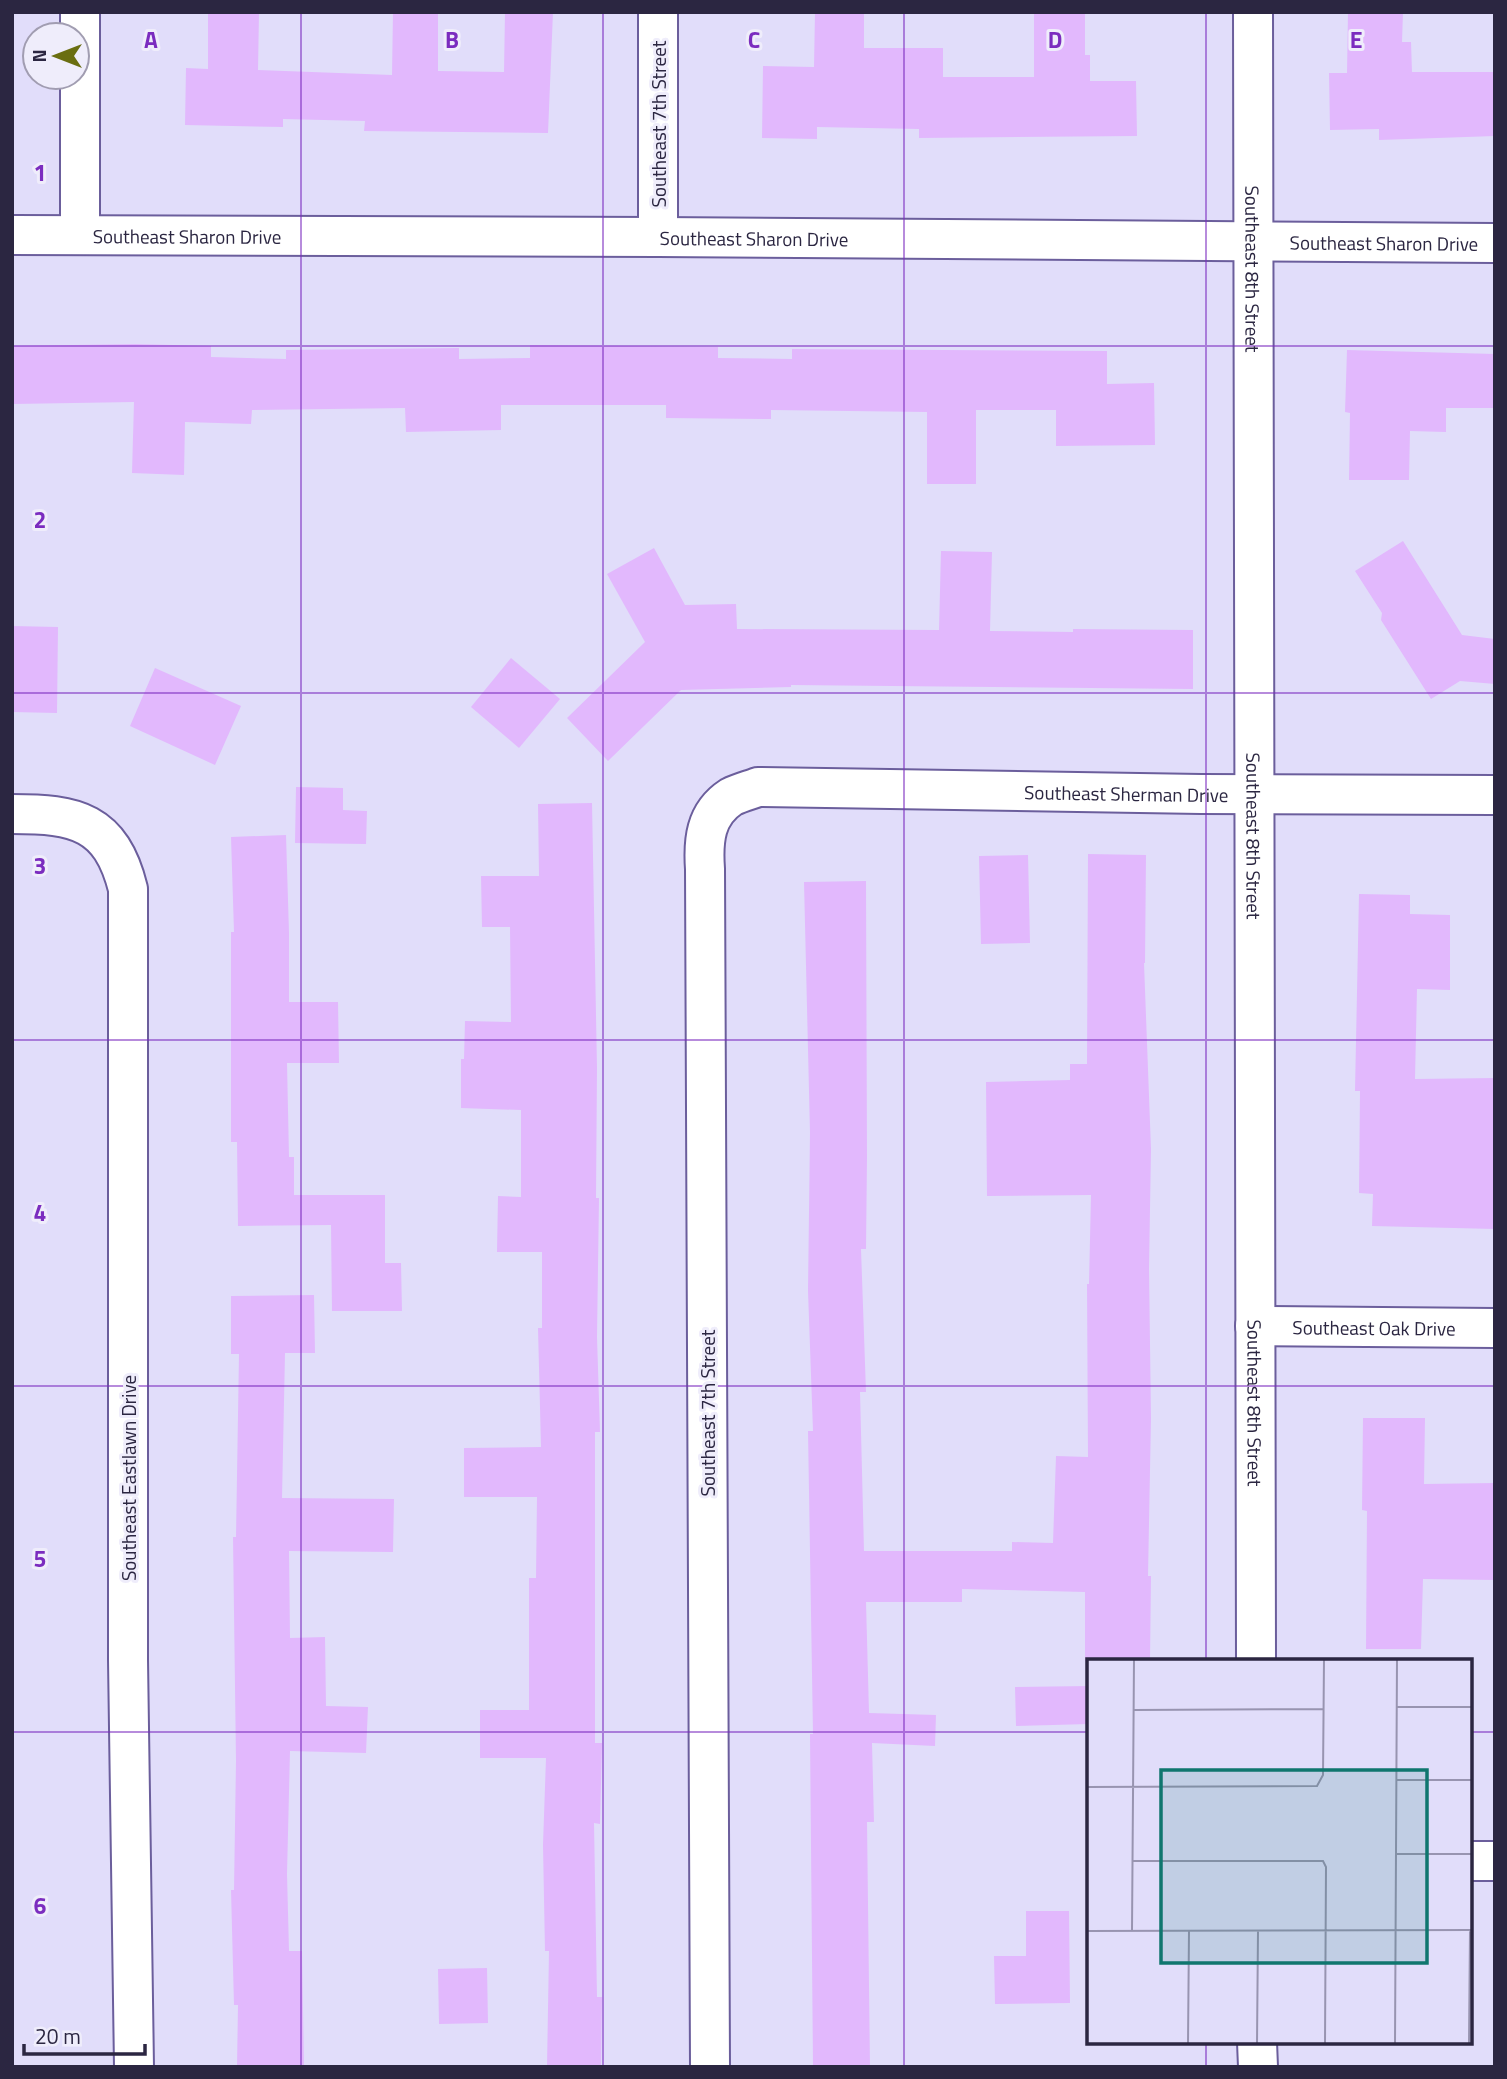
<svg xmlns="http://www.w3.org/2000/svg" width="1507" height="2079" font-family="'Titillium Web',sans-serif">
<style>
.building{fill:#e2b8fd}
.lines{fill:none;stroke-linecap:round;stroke-linejoin:round}
.minor-casing{stroke:#6b5e9c;stroke-width:42}
.minor{stroke:#fff;stroke-width:38}
.grid{fill:none;stroke:#7b2cbf;stroke-width:2;stroke-opacity:0.55}
.labels{text-anchor:middle;dominant-baseline:central;stroke-width:6;stroke-linejoin:round;paint-order:stroke}
.street-label{font-size:19px;fill:#2b2641;stroke:#efedfb}
.inset-road{fill:none;stroke:#9894b0;stroke-width:2}
.view{fill:#0f766e;fill-opacity:0.15;stroke:#0f766e;stroke-width:3.5}
.inset-edge{fill:none;stroke:#2b2641;stroke-width:3.5}
.grid-label{font-size:23px;text-anchor:middle;font-weight:bold;fill:#7b2cbf;stroke:#efedfb;stroke-width:6;stroke-linejoin:round;paint-order:stroke}
</style>
<rect width="100%" height="100%" fill="#e1ddfa"/>
<!-- building -->
<g class="building">
<path d="M208 12H259L258 70 392 75 393 12H438V71L504 72 505 12H553L548 133 364 131 365 121 283 119V127L185 125 186 68 208 69Z"/>
<path d="M815 12H864V48H943V77H1034V12H1085V55H1090V81H1136L1137 136 919 138V129L817 127V139L762 138 763 66 814 67Z"/>
<path d="M1348 12H1403L1402 42H1411L1412 72H1495V136L1379 140V129L1330 130 1329 73H1347Z"/>
<path d="M135 344 211 346V357L286 359V350L459 348V359L530 358V345L718 347V358L792 359V349L1107 351V384L1154 383 1155 445 1056 446V410H976V484H927V412L771 410V419L666 418V405H501V430L406 432 405 408 252 410 251 424 185 422 184 475 132 473 134 402 13 404 12 346Z"/>
<path d="M1347 350 1495 354V408H1446V432L1410 431 1409 480H1349L1350 413 1345 412Z"/>
<path d="M1403 541 1462 635 1495 639V684L1460 681 1431 699 1381 620 1382 613 1355 571Z"/>
<path d="M654 548 685 605 736 604 737 629 939 630 941 551 992 552 990 631 1073 632V629L1193 630V689L791 685V687L681 690 608 761 567 718 645 642 607 574Z"/>
<path d="M12 626 58 627 57 713 12 712Z"/>
<path d="M511 658 560 699 519 748 471 707Z"/>
<path d="M155 668 241 706 215 765 130 726Z"/>
<path d="M296 787 343 788V810L367 811 366 844 295 843Z"/>
<path d="M592 803 597 1068 596 1198H599L597 1337 600 1432H595V1743H602L600 1824 594 1823 597 1997H602L601 2067H547L549 1951H545L543 1845 546 1758H480V1710H529V1578H536L537 1497H464V1448L541 1447 538 1328H542V1252H497L498 1196 521 1197V1110L461 1108V1059H464L465 1021 511 1022 510 927H482L481 876H539L538 804Z"/>
<path d="M286 835 289 933V1002H338L339 1063H287L289 1157H294V1195H385V1263H401L402 1311H332L331 1225 238 1226 237 1142H231V932H234L231 837Z"/>
<path d="M1088 854 1146 855 1145 963H1144L1151 1149 1149 1269 1151 1418 1148 1576H1151L1150 1661H1085V1592L962 1589V1602H866L869 1713 936 1715 935 1746 872 1743 874 1822H867L870 2067H813L810 1734H813L808 1431H813L808 1291 810 1133 804 882 866 881 867 1158 866 1249H861L866 1392H860L864 1551H1012V1542L1053 1543 1056 1456 1088 1457 1087 1284H1089L1091 1195 987 1196 986 1082 1070 1080V1064H1087Z"/>
<path d="M1028 855 1030 943 981 944 979 856Z"/>
<path d="M1359 894 1410 895V914L1450 915V990L1417 989 1415 1079 1495 1078V1229L1372 1226 1373 1194 1359 1193 1360 1091H1355Z"/>
<path d="M314 1295 315 1353H285L282 1498 394 1499 393 1552 289 1551 290 1638 325 1637 326 1706 368 1707 366 1753 290 1751 287 1874 289 1951H302L304 2067H237L238 2005H234L231 1890H234L236 1761 233 1537H236L239 1354H231V1296Z"/>
<path d="M1363 1418H1425L1424 1484 1495 1483V1580L1423 1579 1421 1649H1366L1367 1511 1362 1510Z"/>
<path d="M1089 1686V1724L1016 1726 1015 1687Z"/>
<path d="M1026 1911H1069L1070 2003 995 2004 994 1956H1026Z"/>
<path d="M487 1968 488 2023 439 2024 438 1969Z"/>
</g>
<g class="lines">
<defs>
<g id="minor">
<path id="s1" d="M1253 12 1256 1661"/>
<path id="s2" d="M12 235 658 237 1495 243"/>
<path d="M80 235V12"/>
<path d="M658 237V12"/>
<path d="M12 814C76 814 111 821 128 889V1660L134 2067"/>
<path id="s3" d="M1255 1326 1495 1328"/>
<path d="M1470 1861H1495"/>
<path d="M1257 2042 1258 2067"/>
<path id="s4" d="M710 2067 705 869C703 841 705 814 731 797 739 793 750 790 758 787L1201 794 1495 795"/>
</g>
</defs>
<!-- minor casing -->
<use href="#minor" class="minor-casing"/>
<!-- minor -->
<use href="#minor" class="minor"/>
</g>
<!-- grid -->
<path class="grid" d="M301 12V2067M603 12V2067M904 12V2067M1206 12V1661M12 346H1495M12 693H1495M12 1040H1495M12 1386H1495M12 1732H1089M1470 1732H1495M1206 2042V2067"/>
<g class="labels">
<!-- street labels -->
<g class="street-label">
<text transform="translate(658 124) rotate(-90)">Southeast 7th Street</text>
<text stroke="none"><textPath href="#s2" startOffset="175">Southeast Sharon Drive</textPath></text>
<text stroke="none"><textPath href="#s2" startOffset="742">Southeast Sharon Drive</textPath></text>
<text stroke="none"><textPath href="#s2" startOffset="1372">Southeast Sharon Drive</textPath></text>
<text stroke="none"><textPath href="#s1" startOffset="257">Southeast 8th Street</textPath></text>
<text stroke="none"><textPath href="#s4" startOffset="1676">Southeast Sherman Drive</textPath></text>
<text stroke="none"><textPath href="#s1" startOffset="824">Southeast 8th Street</textPath></text>
<text stroke="none"><textPath href="#s3" startOffset="119">Southeast Oak Drive</textPath></text>
<text stroke="none"><textPath href="#s1" startOffset="1391">Southeast 8th Street</textPath></text>
<text transform="translate(707 1413) rotate(-90)">Southeast 7th Street</text>
<text transform="translate(128 1478) rotate(-90)">Southeast Eastlawn Drive</text>
</g>
</g>
<!-- overview -->
<g transform="translate(1087 1659)">
<rect width="385" height="385" fill="#e1ddfa"/>
<path class="inset-road" d="M310 48H385M47 51 236 50M310 121H385M0 128 230 127 236 116 237 0M310 195H385M45 202H236L239 208 238 385M0 272 385 271M45 272 47 0M101 385 102 272M170 385 171 272M308 385 310 0M382 385 383 271"/>
<path class="view" d="M74 111H340V304H74Z"/>
<rect width="385" height="385" class="inset-edge"/>
</g>
<g class="grid-label">
<text x="151" y="48">A</text>
<text x="452" y="48">B</text>
<text x="754" y="48">C</text>
<text x="1055" y="48">D</text>
<text x="1356" y="48">E</text>
<text x="40" y="181">1</text>
<text x="40" y="528">2</text>
<text x="40" y="874">3</text>
<text x="40" y="1221">4</text>
<text x="40" y="1567">5</text>
<text x="40" y="1914">6</text>
</g>
<!-- border -->
<rect width="1507" height="2079" fill="none" stroke="#2b2641" stroke-width="28"/>
<!-- north arrow -->
<g transform="translate(56 56) rotate(270)"><circle r="33" fill="#efedfb" stroke="#a19db1" stroke-width="2"/>
<path d="M0-5L12 26L0 18L-12 26Z" fill="#6a6e11"/>
<text y="-10" font-size="19" font-weight="bold" text-anchor="middle" fill="#2b2641">N</text>
</g>
<!-- scale -->
<path d="M24 2044v10h121v-10" fill="none" stroke="#2b2641" stroke-width="3.5"/>
<text x="35" y="2044" font-size="21" fill="#2b2641" stroke="#efedfb" stroke-width="5" paint-order="stroke">20 m</text>
</svg>
